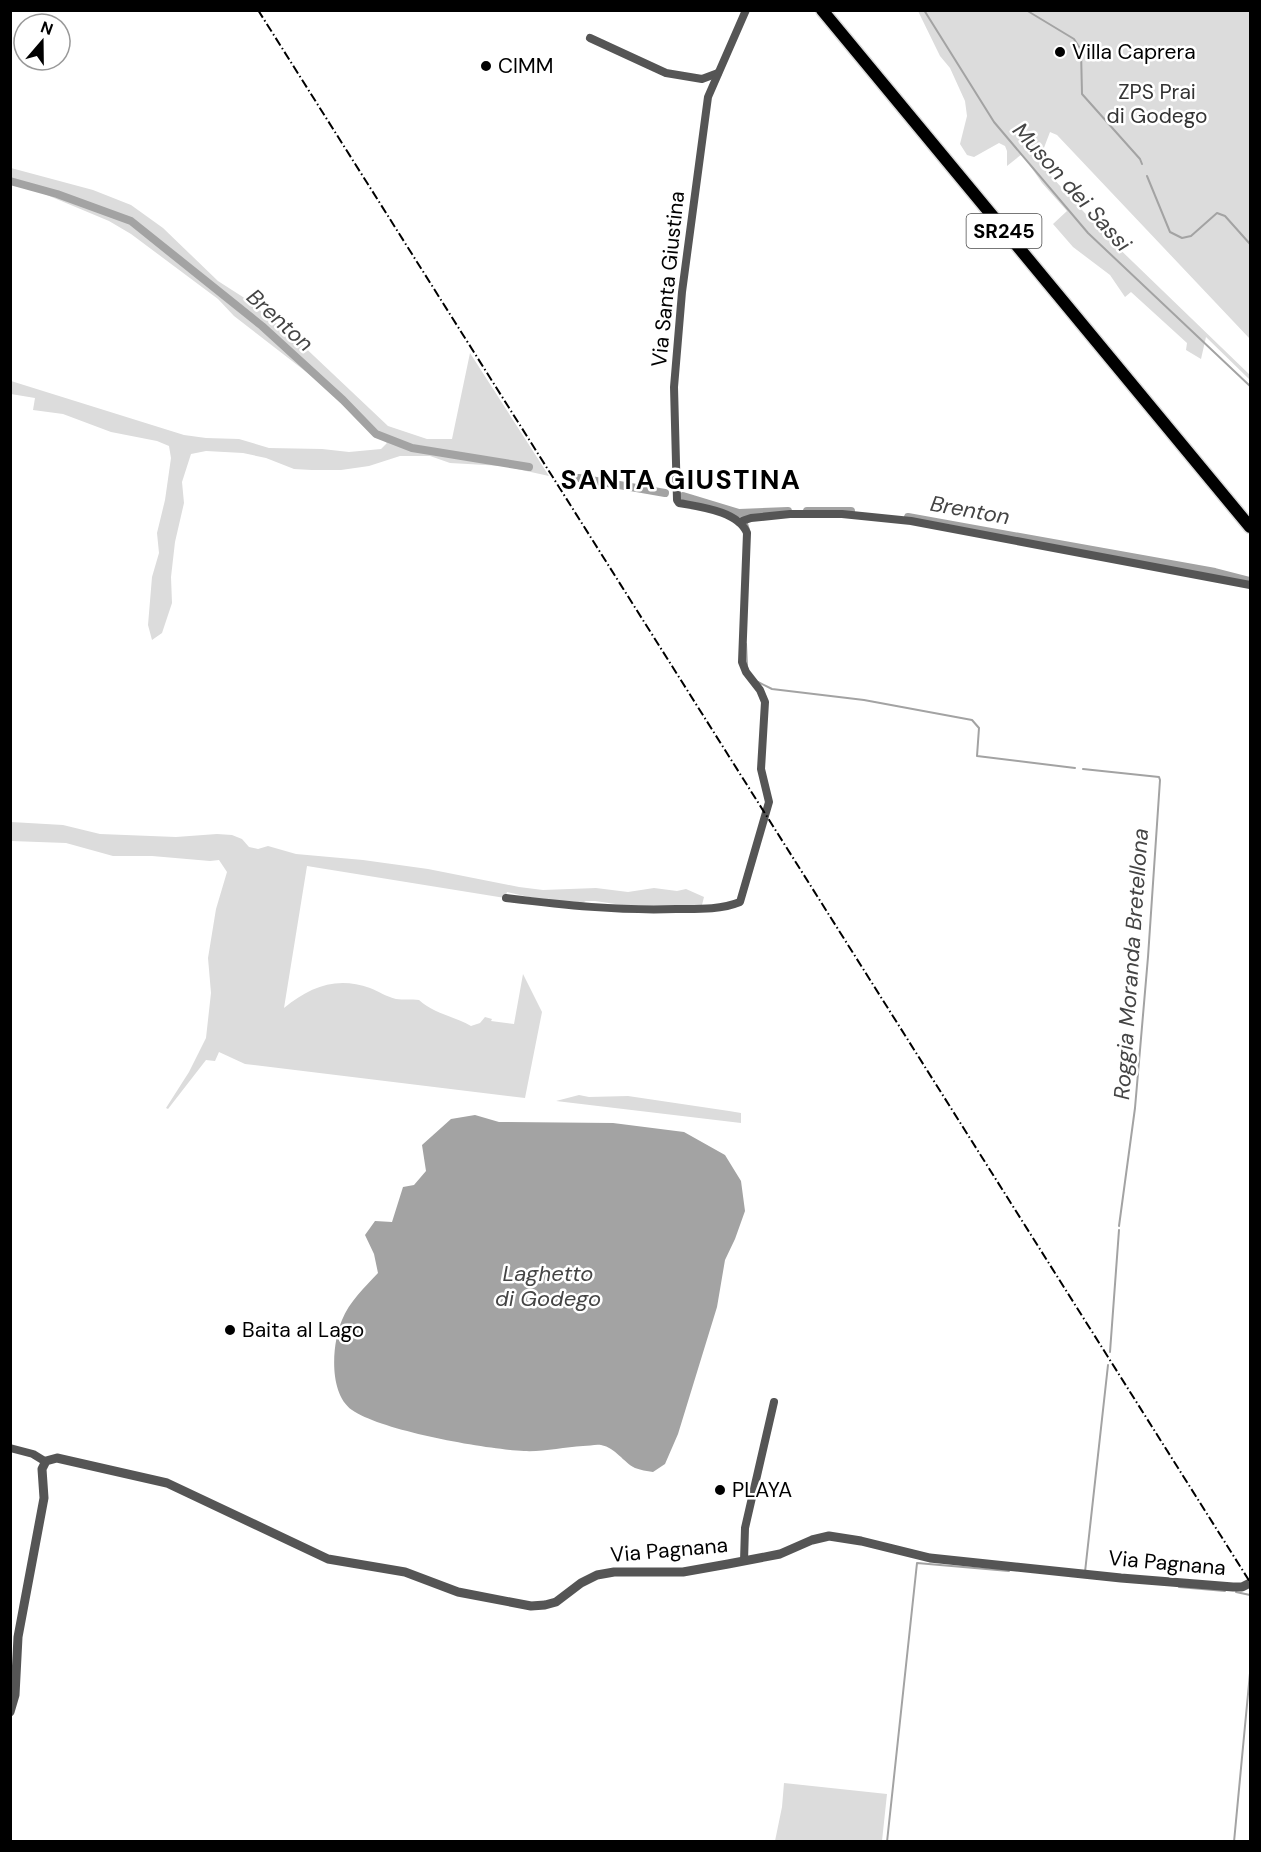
<svg xmlns="http://www.w3.org/2000/svg" width="1261" height="1852" font-family="'DM Sans',sans-serif">
<style>
.green{fill:#dcdcdc}
.water{fill:#a3a3a3}
.lines{fill:none;stroke-linecap:round;stroke-linejoin:round}
.stream{stroke:#a3a3a3;stroke-width:2}
.canal{stroke:#a3a3a3;stroke-width:8}
.primary-casing{stroke:#dbdbdb;stroke-width:15}
.minor{stroke:#555;stroke-width:8}
.tertiary{stroke:#555;stroke-width:9}
.primary{stroke:#000;stroke-width:12}
.rail{stroke:#000;stroke-width:2;stroke-dasharray:9 3 1.5 3;stroke-linecap:butt}
.poi-dot{fill:#000;stroke:#fff;stroke-width:2}
.labels{text-anchor:middle;dominant-baseline:central;stroke-width:5;stroke-linejoin:round;paint-order:stroke}
.shield{fill:#fff;stroke:#4c4c4c;stroke-width:1.5}
.shield-label{font-size:20px;font-weight:bold;fill:#000}
.poi-label{font-size:21px;fill:#000;stroke:#fff;text-anchor:start}
.park-label{font-size:21px;fill:#333;stroke:#fff}
.street-label{font-size:21px;fill:#000;stroke:#fff}
.water-label{font-size:22px;font-style:italic;fill:#444;stroke:#fff}
.district-label{font-size:27px;font-weight:bold;letter-spacing:1.5px;fill:#000;stroke:#fff}
</style>
<rect width="100%" height="100%" fill="#fff"/>
<!-- green -->
<g class="green">
<path d="M918 11H1250V339L1057 135 1050 132 1042 153 1033 151 1051 176 1104 234 1250 375V380L1206 337 1201 359 1186 350 1187 343 1131 292 1125 297 1110 275 1073 247 1053 224 1067 211 1042 183 1022 154 1007 166V151L1005 146 999 143 974 157 967 155 960 144 967 116 965 101 950 68 940 56Z"/>
<path d="M11 168 93 190 131 205 163 228 218 281 246 299 296 339 388 426 427 439H452L470 353 549 476 503 466 450 463 430 456H400L369 466 341 470H312L294 469 266 458 243 453 206 451 191 454 182 482 184 503 175 542 171 577 172 603 162 633 152 640 148 625 152 577 159 553 157 533 165 500 171 458 169 446 157 441 111 432 63 414 33 410 35 398 11 394V381L184 435 206 438 239 439 269 448 322 449 349 452 381 449 387 443 374 434 323 385 234 316 218 299 131 234 109 221 11 180Z"/>
<path d="M11 822 63 825 100 834 176 837 217 834 232 835 242 839 249 847 258 849 268 846 296 854 363 860 428 869 519 887 543 890 596 888 628 892 654 888 677 891 686 889 704 897 701 909 636 907 595 901H586L573 907 507 892 505 898 307 866 284 1008C310 987 336 976 370 988 378 991 387 997 396 999 403 1000 412 999 419 1000 434 1014 454 1016 471 1026L480 1023 485 1017 492 1019 491 1021 514 1024 523 974 542 1012 525 1098 245 1064 219 1052 215 1061 206 1060 168 1109 166 1108 189 1072 206 1038 211 993 208 958 216 909 227 872 219 860 210 861 152 856H113L66 843 11 841Z"/>
<path d="M579 1095 589 1097 628 1096 729 1111 741 1113V1123L556 1101Z"/>
<path d="M784 1783 887 1794 882 1841H775L782 1807Z"/>
</g>
<!-- water -->
<path class="water" d="M475 1115 499 1122 613 1123 684 1132 725 1155 741 1181 745 1211 735 1239 725 1260 717 1307 678 1434 665 1464 653 1472C647 1471 640 1470 635 1468 623 1462 616 1448 601 1445 596 1444 589 1446 583 1446 564 1447 543 1452 524 1451 485 1449 382 1431 352 1410 328 1393 332 1343 342 1320 349 1302 365 1287 378 1273L374 1254 365 1235 375 1221 392 1222 403 1187 414 1185 426 1171 422 1145 451 1119Z"/>
<g class="lines">
<!-- stream -->
<g class="stream">
<path d="M924 10 994 122 1088 233 1250 386"/>
<path d="M1026 10 1074 39 1081 50 1082 94 1140 159 1142 164"/>
<path d="M1147 176 1170 232 1182 238 1191 236 1217 213 1225 216 1250 244"/>
<path d="M739 513 745 517 750 533"/>
<path d="M746 644 747 665"/>
<path d="M758 682 772 689 864 700 972 720 979 728 977 756 1075 768"/>
<path d="M1083 769 1159 777 1160 780 1148 957 1135 1108 1119 1226"/>
<path d="M1110 1352 1119 1230"/>
<path d="M1085 1572 1108 1365"/>
<path d="M1179 1587 1225 1591"/>
<path d="M1236 1592 1250 1595"/>
<path d="M887 1842 917 1563 1009 1571"/>
<path d="M1234 1842 1250 1673"/>
</g>
<!-- canal -->
<g class="canal">
<path d="M10 181 57 194 131 221 262 326 343 400 376 434 412 448 529 467"/>
<path d="M579 478 665 493"/>
<path d="M683 496 739 513 788 511"/>
<path d="M807 511H851"/>
<path d="M908 517 1215 572 1250 581"/>
</g>
<defs>
<path id="primary" d="M822 10 1250 527"/>
</defs>
<!-- primary casing -->
<use href="#primary" class="primary-casing"/>
<!-- minor -->
<g class="minor">
<path d="M590 38 666 73 702 79 718 73"/>
<path d="M739 522 751 518 790 514H842L911 521 1250 585"/>
<path d="M506 898C563 905 619 911 676 909 698 909 720 910 740 902L769 802 761 769 765 702 760 690 746 672 742 662 747 533C738 511 700 507 679 503L677 500 674 387 682 292 708 97 746 10"/>
<path d="M10 1448 33 1454 46 1462"/>
<path d="M744 1561 745 1528 774 1402"/>
</g>
<!-- tertiary -->
<path class="tertiary" d="M10 1712 15 1695 18 1637 44 1498 42 1469 46 1461 57 1458 167 1483 328 1559 405 1572 458 1592 531 1606 545 1605 556 1602 581 1583 597 1575 614 1572H683L728 1564 780 1554 812 1540 829 1536 861 1541 930 1558 1121 1578 1233 1587H1242L1250 1583"/>
<!-- primary -->
<use href="#primary" class="primary"/>
<!-- rail -->
<path class="rail" d="M258 10 1250 1582"/>
</g>
<!-- markers -->
<g class="poi-dot">
<circle cx="1060" cy="52" r="6"/>
<circle cx="486" cy="66" r="6"/>
<circle cx="230" cy="1330" r="6"/>
<circle cx="720" cy="1490" r="6"/>
</g>
<g class="labels">
<!-- shield labels -->
<rect class="shield" x="966.5" y="214" width="75" height="34" rx="4.5"/>
<g class="shield-label">
<text x="1004" y="231">SR245</text>
</g>
<!-- poi labels -->
<g class="poi-label">
<text x="1072" y="52">Villa Caprera</text>
<text x="498" y="66">CIMM</text>
<text x="242" y="1330">Baita al Lago</text>
<text x="732" y="1490">PLAYA</text>
</g>
<!-- park labels -->
<g class="park-label">
<text x="1157" y="92">ZPS Prai<tspan x="1157" dy="24">di Godego</tspan></text>
</g>
<!-- street labels -->
<g class="street-label">
<text transform="translate(668 279) rotate(-84)">Via Santa Giustina</text>
<text transform="translate(669 1550) rotate(-5)">Via Pagnana</text>
<text transform="translate(1167 1563) rotate(5)">Via Pagnana</text>
</g>
<!-- water labels -->
<g class="water-label">
<text transform="translate(1072 187) rotate(48)">Muson dei Sassi</text>
<text transform="translate(280 320) rotate(42)">Brenton</text>
<text transform="translate(970 510) rotate(10)">Brenton</text>
<text transform="translate(1131 964) rotate(-86)">Roggia Moranda Bretellona</text>
<text x="548" y="1273">Laghetto<tspan x="548" dy="25">di Godego</tspan></text>
</g>
<!-- district labels -->
<g class="district-label">
<text x="681" y="479">SANTA GIUSTINA</text>
</g>
</g>
<!-- border -->
<rect width="1261" height="1852" fill="none" stroke="#000000" stroke-width="24"/>
<!-- north arrow -->
<g transform="translate(42 42) rotate(20)"><circle r="28" fill="#ffffff" stroke="#999999" stroke-width="1.5"/>
<path d="M0-4.5L10 22L0 15L-10 22Z" fill="#000000"/>
<text y="-9" font-size="16" font-weight="bold" text-anchor="middle" fill="#000000">N</text>
</g>
</svg>
